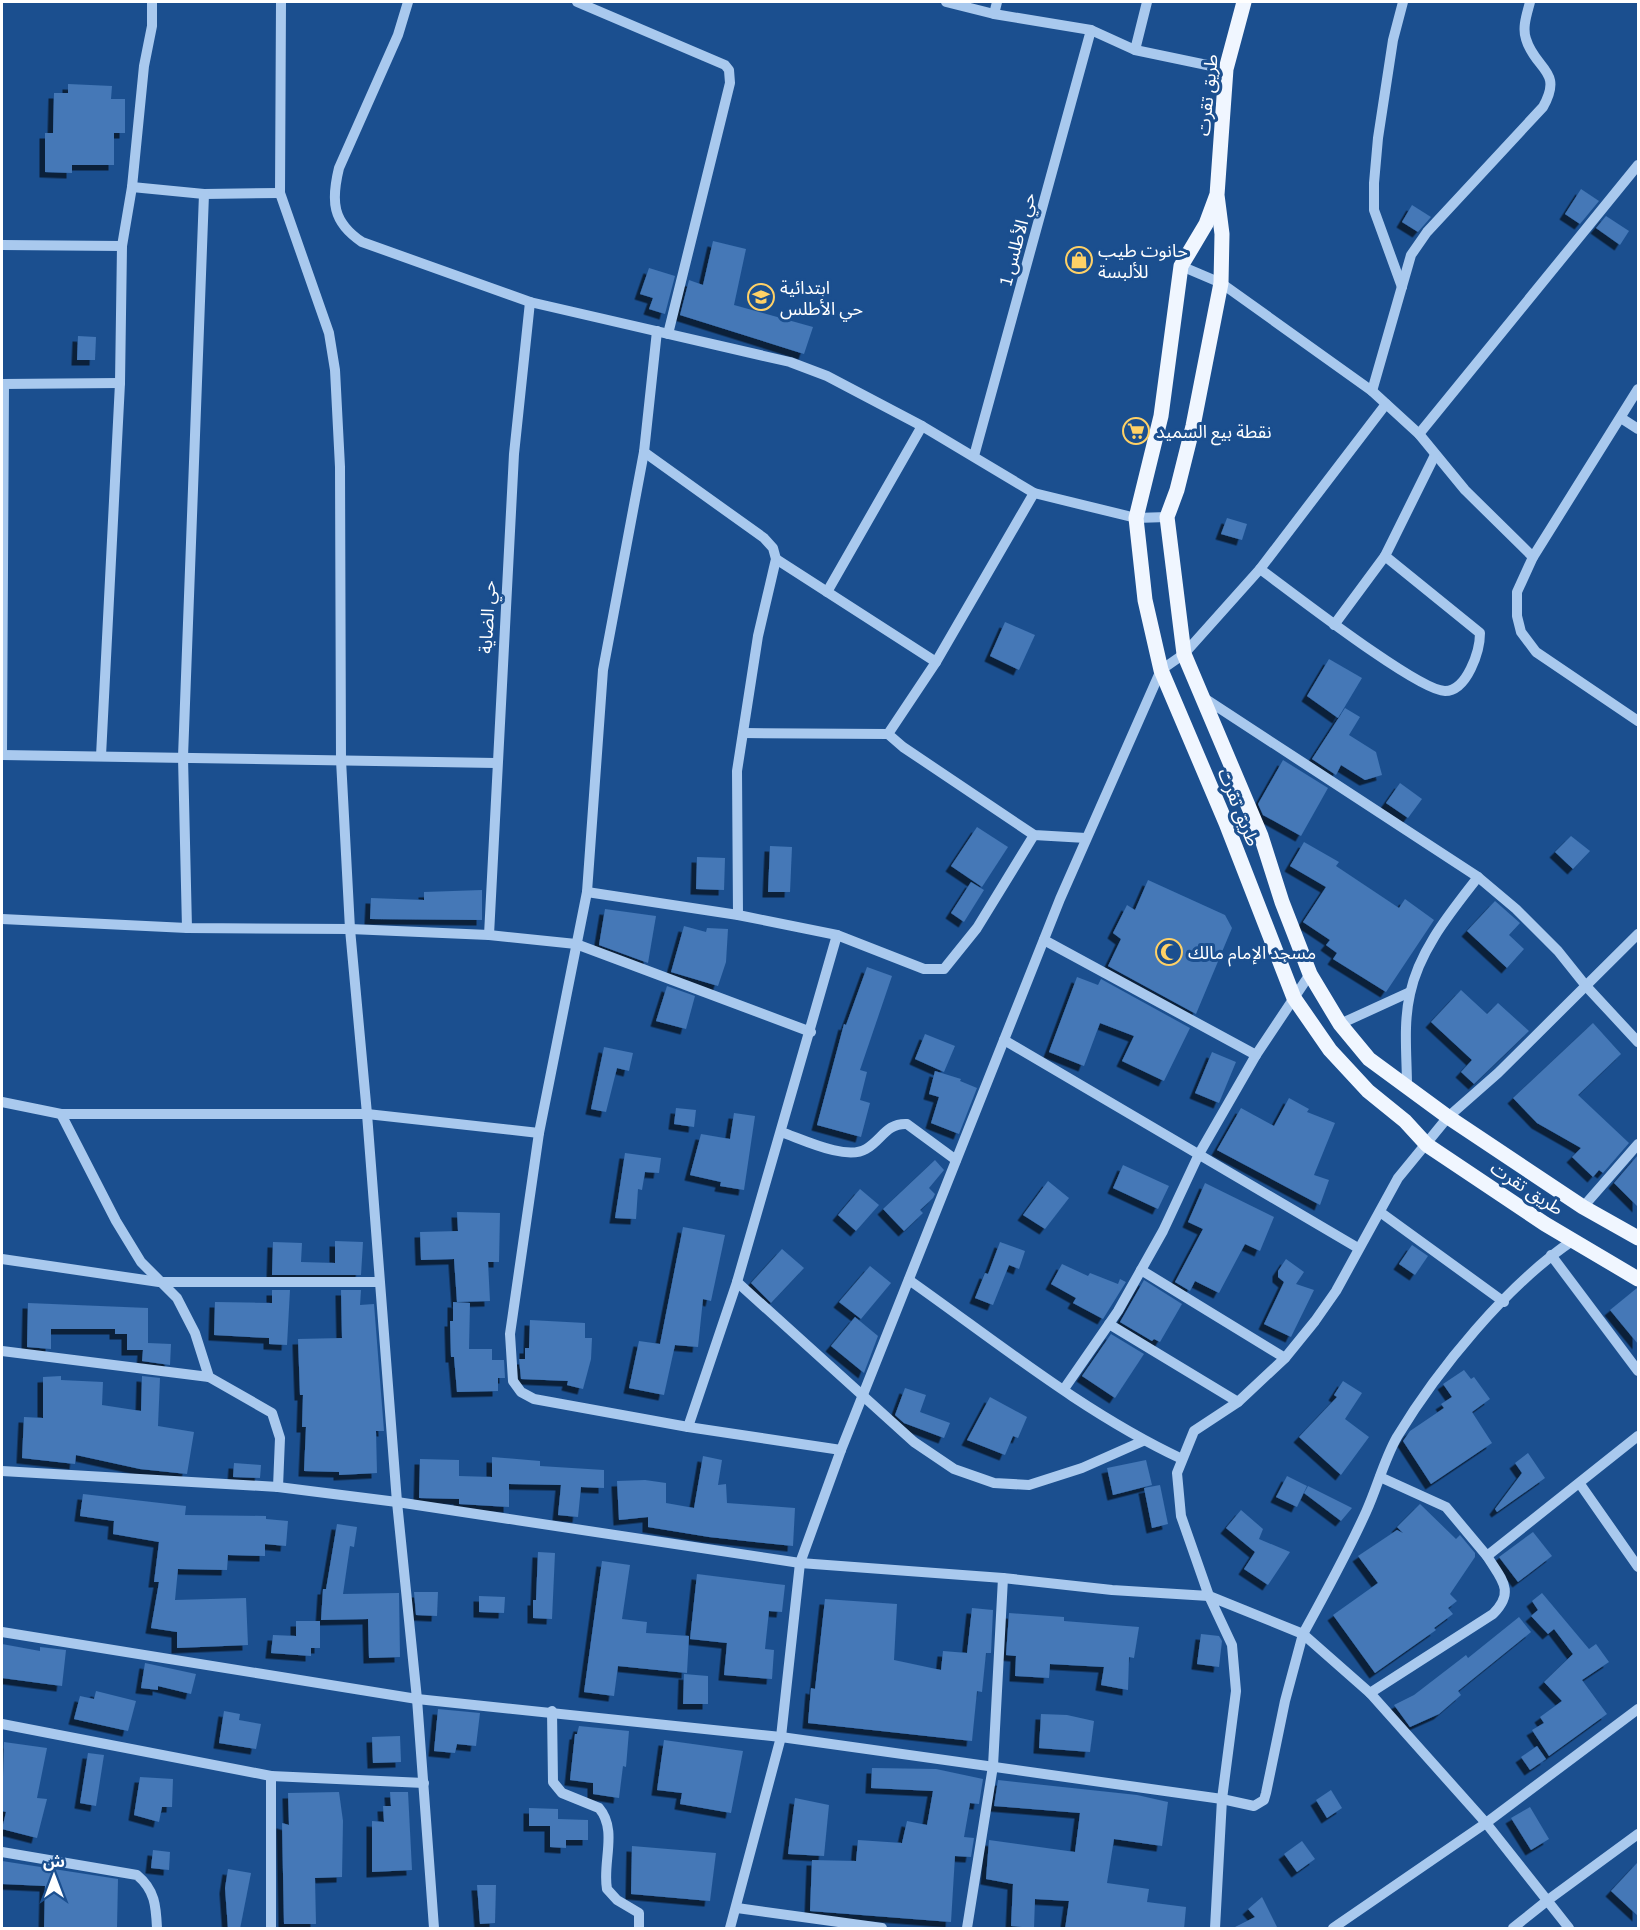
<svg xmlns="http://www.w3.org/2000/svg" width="1640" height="1930" font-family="'Archivo Narrow','Noto Sans Arabic',sans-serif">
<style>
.building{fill:#4478b7;filter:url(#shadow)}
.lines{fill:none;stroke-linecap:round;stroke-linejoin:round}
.minor{stroke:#a9c9ee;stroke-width:10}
.major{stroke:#f0f6ff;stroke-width:15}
.labels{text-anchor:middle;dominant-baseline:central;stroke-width:6;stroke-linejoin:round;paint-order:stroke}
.street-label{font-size:18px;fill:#fff;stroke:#1b4f8f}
.poi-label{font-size:18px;fill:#fff;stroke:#1b4f8f;text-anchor:start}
</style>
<defs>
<filter id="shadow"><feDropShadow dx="-5.5" dy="5.5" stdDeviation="0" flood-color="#0009"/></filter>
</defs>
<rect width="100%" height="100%" fill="#1b4f8f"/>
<!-- building -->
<g class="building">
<path d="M68 84 112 86 111 99H125V133H114V165H72V173L45 172V133H53L54 93H68Z"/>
<path d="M1581 189 1599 201 1580 224 1565 214Z"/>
<path d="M1412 205 1431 217 1418 232 1402 222Z"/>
<path d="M1606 216 1629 231 1620 245 1596 228Z"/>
<path d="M713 241 746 249 734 305 813 327 804 354 680 315 689 280 703 285Z"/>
<path d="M649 268 675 276 665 314 649 309 653 298 640 294Z"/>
<path d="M78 336 96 337 95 360H77Z"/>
<path d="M1227 518 1247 524 1242 540 1221 534Z"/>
<path d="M1005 622 1035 635 1019 670 990 656Z"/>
<path d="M1329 659 1362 678 1338 718 1307 696Z"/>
<path d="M1345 708 1360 717 1349 735 1376 752 1382 775 1365 780 1341 765 1336 775 1312 759Z"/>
<path d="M1283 760 1328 788 1301 836 1263 815 1258 804Z"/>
<path d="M1400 783 1422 799 1408 818 1386 803Z"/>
<path d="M977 827 1008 847 982 887 951 866Z"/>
<path d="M1571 836 1590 851 1573 869 1555 852Z"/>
<path d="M1304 842 1339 862 1336 866 1399 908 1405 899 1434 920 1386 992 1333 959 1337 953 1326 945 1330 940 1303 922 1326 887 1290 866Z"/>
<path d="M770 846 792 847 790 892H768Z"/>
<path d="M697 857 725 858 724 890 696 889Z"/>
<path d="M1148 880 1225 915 1232 928 1196 1014 1108 966 1121 939 1113 933 1127 905 1135 910Z"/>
<path d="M971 882 984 890 964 922 951 913Z"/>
<path d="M482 890V920L370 919 371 898 424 900V892Z"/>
<path d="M1495 901 1520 923 1509 935 1524 949 1507 968 1467 931Z"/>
<path d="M605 909 656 916 648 963 599 945Z"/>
<path d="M684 926 706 932 707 928 728 929 726 962 718 986 671 972Z"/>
<path d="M867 967 892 976 860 1070 867 1072 860 1100 870 1103 861 1137 817 1125 844 1024 846 1025Z"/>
<path d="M1077 977 1098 985 1101 979 1190 1028 1164 1081 1122 1061 1134 1036 1100 1023 1084 1066 1049 1052Z"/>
<path d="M667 986 695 996 686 1029 656 1021Z"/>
<path d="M1461 990 1487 1014 1498 1003 1529 1031 1474 1084 1461 1072 1472 1060 1431 1022Z"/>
<path d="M1593 1023 1621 1054 1578 1095 1629 1143 1603 1173 1599 1170 1593 1177 1572 1157 1581 1148 1537 1123 1513 1098Z"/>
<path d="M925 1034 955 1046 944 1072 915 1059Z"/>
<path d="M604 1047 633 1053 629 1071 617 1068 606 1112 591 1109Z"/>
<path d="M1212 1052 1236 1062 1219 1103 1195 1093Z"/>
<path d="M935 1071 961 1079 960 1081 977 1088 959 1134 931 1123 939 1097 929 1094Z"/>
<path d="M1289 1098 1309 1109 1307 1112 1335 1123 1314 1175 1329 1180 1320 1205 1217 1150 1241 1108 1274 1126Z"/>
<path d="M676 1108 696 1110 694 1127 674 1124Z"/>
<path d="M734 1113 755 1116 744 1190 720 1186 721 1182 690 1175 701 1134 730 1139Z"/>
<path d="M625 1153 661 1158 659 1173 645 1172 642 1190 638 1189 636 1219 615 1218Z"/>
<path d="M1638 1155V1207L1614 1183Z"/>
<path d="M935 1160 944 1170 929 1188 935 1194 933 1198 920 1210 923 1213 904 1231 883 1209Z"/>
<path d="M1123 1165 1169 1186 1158 1209 1113 1188Z"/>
<path d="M1048 1181 1069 1198 1045 1229 1023 1215Z"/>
<path d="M1205 1183 1274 1217 1260 1251 1245 1244 1219 1293 1195 1281 1190 1291 1175 1282 1203 1229 1188 1222Z"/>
<path d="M860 1189 879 1205 856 1231 838 1215Z"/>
<path d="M457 1212 500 1213 499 1262H488L490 1301 457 1302 454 1259 421 1260 420 1232 458 1231Z"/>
<path d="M683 1227 725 1235 711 1301 703 1299 698 1347 675 1345 664 1395 629 1388 639 1341 660 1344Z"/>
<path d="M335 1241 363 1242 361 1275H272L273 1242 302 1243 301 1262 335 1263Z"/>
<path d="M1000 1242 1025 1251 1019 1269 1009 1265 993 1305 975 1298 985 1273 988 1274Z"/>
<path d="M1412 1245 1428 1256 1415 1275 1399 1264Z"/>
<path d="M782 1249 804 1268 771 1303 751 1283Z"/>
<path d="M1286 1259 1304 1272 1296 1284 1314 1290 1291 1337 1264 1324 1284 1282 1278 1277V1271Z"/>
<path d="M1062 1264 1088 1276 1090 1273 1118 1284 1120 1279 1126 1282 1103 1319 1073 1303 1076 1298 1051 1284Z"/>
<path d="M870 1266 891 1283 861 1319 839 1302Z"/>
<path d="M1144 1280 1182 1304 1160 1342 1154 1339 1152 1341 1120 1322Z"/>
<path d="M1637 1288 1638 1289V1344L1610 1310Z"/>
<path d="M272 1290H290L287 1345 269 1344V1338L214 1335 215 1302 272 1303Z"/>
<path d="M341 1290H361L360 1305 374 1304 384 1431H376L377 1473 339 1475V1472L304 1471 306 1427H302L303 1395H300L298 1339 342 1338Z"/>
<path d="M453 1302 470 1303 469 1349H492V1360H504L505 1378H498V1391L457 1392 454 1357H451L450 1321H453Z"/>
<path d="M28 1303 148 1308V1343L171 1344 170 1365 142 1361 143 1350H127V1334H115V1329H51V1349L27 1347Z"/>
<path d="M855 1317 878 1336 864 1373 831 1346Z"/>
<path d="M530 1320 585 1323V1338H592L591 1359 583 1389 567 1385 568 1381 521 1379 519 1359H525V1348H529Z"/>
<path d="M1111 1334 1144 1354 1115 1398 1082 1376Z"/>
<path d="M1464 1370 1471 1379 1474 1377 1490 1399 1472 1412 1492 1443 1431 1484 1403 1441 1410 1431 1444 1408 1441 1404 1452 1397 1443 1384Z"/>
<path d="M61 1376V1380L103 1382 102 1405 141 1411 142 1376 160 1378 158 1426 194 1432 187 1474 140 1469 76 1455 75 1464 22 1458 24 1417 43 1418V1377Z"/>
<path d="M1343 1381 1362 1393 1345 1419 1369 1437 1341 1475 1299 1437 1337 1397 1334 1395Z"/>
<path d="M905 1388 926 1395 920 1412 950 1423 944 1438 904 1423 895 1415Z"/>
<path d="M990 1397 1027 1417 1018 1438 1013 1436 1005 1455 967 1440Z"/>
<path d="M1528 1453 1545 1478 1497 1512 1495 1509 1522 1473 1515 1463Z"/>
<path d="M703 1456 722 1460 718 1485 726 1484 727 1503 795 1508 793 1546 709 1537 648 1527V1517L619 1520 617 1481 645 1480 666 1483V1503L694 1508Z"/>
<path d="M492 1457 540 1461V1466L604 1470V1488L581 1487 578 1517 558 1515 561 1485 509 1484V1507L459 1504V1499L419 1498 420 1459 459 1460V1476L492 1477Z"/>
<path d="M1146 1460 1152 1485 1113 1495 1107 1468Z"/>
<path d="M234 1463 261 1465 260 1478 233 1477Z"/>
<path d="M1287 1476 1307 1486 1297 1507 1276 1497Z"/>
<path d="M1160 1485 1168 1524 1152 1528 1144 1488Z"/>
<path d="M1308 1486 1352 1508 1341 1521 1304 1493Z"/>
<path d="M83 1494 186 1506 185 1515 266 1516V1519L288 1521 286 1546 265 1544V1556L228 1555 227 1570 178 1569 175 1600 246 1598 248 1645 177 1648V1632L151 1628 159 1582H154L159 1542 113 1534 114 1521 80 1516Z"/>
<path d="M1420 1504 1456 1539 1460 1535 1475 1553V1557L1450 1594 1457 1601 1448 1608 1453 1614 1434 1628 1436 1630 1375 1673 1333 1615 1378 1583 1358 1556 1397 1530 1403 1533 1397 1527Z"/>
<path d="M1241 1510 1263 1529 1259 1539 1290 1552 1268 1585 1244 1569 1255 1552 1226 1528Z"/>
<path d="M337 1524 357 1527 354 1547 350 1546 343 1594 399 1593 400 1657 369 1658 368 1619 321 1620 323 1589H326Z"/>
<path d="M1533 1532 1552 1556 1518 1582 1499 1557Z"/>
<path d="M538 1552 555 1553 552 1619 533 1618V1600H536Z"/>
<path d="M602 1561 630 1565 622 1619 647 1622 646 1633 689 1636 687 1673 618 1666 614 1696 584 1692Z"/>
<path d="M697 1574 785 1585 782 1612 769 1611 765 1649 774 1650 772 1679 724 1675 727 1643 690 1639Z"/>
<path d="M414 1592H438L437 1616 416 1615Z"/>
<path d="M1542 1593 1589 1649 1596 1644 1609 1662 1582 1680 1607 1714 1549 1756 1532 1730 1544 1723 1540 1717 1562 1701 1544 1682 1573 1654 1554 1629 1548 1634 1531 1616 1538 1610 1532 1601Z"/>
<path d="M479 1596 505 1597 504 1613 479 1612Z"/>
<path d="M825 1599 897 1604 894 1660 941 1670 943 1651 967 1653 972 1608 993 1610 991 1653H986L982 1692 977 1691 972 1741 808 1723 811 1688 815 1689Z"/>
<path d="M1009 1613 1064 1617V1621L1139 1627 1134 1658 1129 1657 1128 1690 1101 1685 1104 1667 1050 1664 1049 1678 1015 1676 1016 1656 1006 1655Z"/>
<path d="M1519 1617 1531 1632 1458 1691 1461 1695 1439 1714 1410 1727 1394 1705 1414 1695 1466 1655 1468 1658Z"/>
<path d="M296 1621H320V1648H311V1656L271 1653 273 1635 296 1636Z"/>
<path d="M1201 1634 1219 1636 1222 1641 1219 1667 1197 1664Z"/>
<path d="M2 1644 40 1651V1647L66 1650 62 1686 2 1678Z"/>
<path d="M145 1663 196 1674 191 1694 158 1686V1690L141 1688Z"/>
<path d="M684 1674 708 1676V1704H683Z"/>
<path d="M96 1691 136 1701 128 1731 74 1719 80 1696 94 1699Z"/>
<path d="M438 1709 480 1713 476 1746 457 1744 455 1753 434 1751Z"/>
<path d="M224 1711 240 1714 239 1720 261 1724 256 1749 219 1743Z"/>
<path d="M1041 1714 1067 1715 1094 1721 1090 1752 1039 1748Z"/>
<path d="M579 1726 629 1731 626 1767 623 1766 619 1798 593 1794V1783L570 1780 575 1734H577Z"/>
<path d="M400 1736 401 1762 373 1763 372 1737Z"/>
<path d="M664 1740 743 1751 731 1813 680 1804 682 1793 657 1790Z"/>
<path d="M4 1742 47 1748 37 1798 47 1799 37 1838 2 1829 6 1812 2 1811Z"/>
<path d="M1537 1746 1546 1759 1530 1770 1521 1757Z"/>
<path d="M88 1753 104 1755 96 1806 80 1803Z"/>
<path d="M872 1768 936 1769 983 1779 979 1804 970 1803 964 1837 974 1838 971 1857 955 1856 951 1922 810 1911 812 1860 856 1861 858 1840 902 1843 907 1821 927 1825 933 1791 871 1788Z"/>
<path d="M140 1777 173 1779 172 1807H162L159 1822 134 1815Z"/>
<path d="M998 1780 1137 1795 1168 1802 1162 1846 1114 1839 1107 1883 1149 1889 1147 1902 1186 1907 1184 1929H1065L1069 1901 1035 1899 1034 1928 1011 1926 1013 1884 986 1879 989 1840 1075 1852 1080 1813 994 1806Z"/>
<path d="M1331 1790 1342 1808 1327 1818 1316 1800Z"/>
<path d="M339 1792 343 1821 342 1877 315 1878 316 1924H284L282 1823 289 1825 288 1793Z"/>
<path d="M390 1792H408L412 1870 372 1872V1821L384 1822 383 1806H391Z"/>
<path d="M795 1798 829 1805 824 1856 788 1854Z"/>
<path d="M1530 1807 1549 1839 1531 1850 1511 1818Z"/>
<path d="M529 1808 558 1809V1819L588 1820V1840H566V1848L550 1847V1826H529Z"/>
<path d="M1302 1841 1315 1859 1297 1872 1284 1854Z"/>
<path d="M632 1846 716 1853 710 1901 631 1894Z"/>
<path d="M153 1850 170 1852 169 1870 151 1868Z"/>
<path d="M2 1861 118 1879 117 1928 44 1929 45 1886 2 1884Z"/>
<path d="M1638 1862V1916L1611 1891Z"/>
<path d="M228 1869 251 1873 240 1929H228L225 1888Z"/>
<path d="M477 1885H496L495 1923 480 1924Z"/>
<path d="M1262 1897 1278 1929H1231L1255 1917 1248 1909Z"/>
</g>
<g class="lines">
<!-- minor -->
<g class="minor">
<path d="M281 2 280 193 329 333 335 370 340 467 341 760 350 929 367 1114 397 1502 417 1699 434 1928"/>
<path d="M408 2 398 35 339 168C331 201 332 222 362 242L530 302 790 362 827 376 922 426 1034 493 1136 518 1167 517"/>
<path d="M577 2 725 65 729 70 730 83 668 334"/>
<path d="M946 2 994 14 1091 30 1135 50 1226 69"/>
<path d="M994 14 997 2"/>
<path d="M1135 50 1147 2"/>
<path d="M132 187 204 194 280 193"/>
<path d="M2 245 122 246"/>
<path d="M1181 266 1221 283 1372 391 1419 434 1465 490 1533 557"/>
<path d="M1402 287 1374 210V183L1378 138 1393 40 1403 2"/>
<path d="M657 331 644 452 603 670 587 892 539 1133 510 1334 513 1381 521 1392 534 1399 688 1427 841 1450"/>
<path d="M2 384 120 383"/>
<path d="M1638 389 1533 557 1517 592V616L1521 632 1536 652 1638 721"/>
<path d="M1372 391 1411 255 1427 232 1543 107C1564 70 1535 70 1526 39 1522 27 1527 14 1530 2"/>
<path d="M1621 418 1638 429"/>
<path d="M1419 434 1638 165"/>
<path d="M644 452 764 538 773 548 776 559 758 636 737 771 738 915"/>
<path d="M974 456 1091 30"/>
<path d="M1034 493 936 662 888 734 903 747 1034 835 1086 838"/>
<path d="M776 559 936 662"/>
<path d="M1260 569C1289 590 1418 691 1445 691 1467 691 1480 651 1480 633L1385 556 1435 455"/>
<path d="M827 592 922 426"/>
<path d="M1334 625 1385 556"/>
<path d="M1204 698 1478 877 1516 909 1558 951 1586 986 1638 1042"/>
<path d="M743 733 888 734"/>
<path d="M2 755 496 763"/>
<path d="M2 755 4 384"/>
<path d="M101 756 120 383 122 246 132 187 144 66 152 26V2"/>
<path d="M587 892 738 915 837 935"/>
<path d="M2 919 187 928 350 929 489 935 576 944 811 1032"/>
<path d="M187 928 183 757 204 194"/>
<path d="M489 935 514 454 530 302"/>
<path d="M1044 940 1256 1055"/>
<path d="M1340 1024 1410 992"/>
<path d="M1004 1040 1358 1248"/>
<path d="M1407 1087C1407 1057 1403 1024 1410 994 1419 950 1451 912 1478 877"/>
<path d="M2 1102 61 1114H367L539 1133"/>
<path d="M61 1114 116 1221 141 1262 177 1298 195 1333 209 1377 272 1413 280 1438 278 1487"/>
<path d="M781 1132C802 1139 846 1161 866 1149 882 1140 886 1123 907 1124L956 1160"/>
<path d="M1583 1207 1638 1144"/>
<path d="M1380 1212 1504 1302"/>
<path d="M1551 1255 1638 1371"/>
<path d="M2 1259 159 1282H378"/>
<path d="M1141 1270 1285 1358"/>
<path d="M909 1280C997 1342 1084 1413 1182 1459"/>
<path d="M737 1282 914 1442 954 1469 994 1483 1029 1485 1082 1468 1143 1441"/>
<path d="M1109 1324 1238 1402"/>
<path d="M2 1351 209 1377"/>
<path d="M1064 1389 1118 1311 1163 1231 1199 1154 1256 1055 1310 974"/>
<path d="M688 1427 737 1282 837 935 924 969H944L977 928 1034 835"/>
<path d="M2 1471 278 1487 397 1502 800 1563 1003 1578 1112 1590 1209 1596 1181 1516 1177 1473 1194 1431 1238 1402 1285 1358 1315 1321 1336 1291 1398 1178 1448 1117 1498 1073 1638 934"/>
<path d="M1380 1477 1446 1507 1487 1556 1638 1436"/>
<path d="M1580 1484 1638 1567"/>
<path d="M2 1632 417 1699 781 1737 1222 1799 1254 1806 1264 1800 1266 1793 1285 1701 1303 1634 1370 1693 1486 1823 1569 1928"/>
<path d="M1370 1693 1493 1614C1516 1591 1501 1579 1487 1556"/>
<path d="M552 1711 553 1782 562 1793 599 1808C618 1830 602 1863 607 1889L617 1900 639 1913V1928"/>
<path d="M2 1724 271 1776"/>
<path d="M2 1852 137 1875C155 1890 156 1906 157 1928"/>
<path d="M737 1908 882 1928"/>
<path d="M271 1928V1776L424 1783"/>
<path d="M730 1928 781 1737 800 1563 841 1450 1060 899 1161 670 1184 654 1260 569 1386 404"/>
<path d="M967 1928 993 1766 1003 1578"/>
<path d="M1215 1928 1222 1799 1236 1691 1232 1645 1209 1596 1303 1634C1325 1594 1347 1554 1366 1512 1377 1488 1384 1460 1397 1437 1438 1369 1507 1285 1572 1241"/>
<path d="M1333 1928 1486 1823 1638 1709"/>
<path d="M1513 1928 1548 1900 1638 1834"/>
</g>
<!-- major -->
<g class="major">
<path d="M1244 2 1226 69 1217 195 1222 234 1221 283 1193 426 1177 490 1167 517 1184 654 1261 836 1282 902 1310 974 1340 1024 1369 1059 1448 1117 1583 1207 1638 1238"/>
<path d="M1216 197 1206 224 1181 266 1161 416 1136 518 1145 600 1161 670 1226 823 1294 998 1330 1050 1368 1091 1405 1121 1427 1145 1545 1224 1638 1279"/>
</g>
</g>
<!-- icons -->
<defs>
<symbol id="shop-ring" viewBox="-11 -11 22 22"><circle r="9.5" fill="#1b4f8f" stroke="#ffd166" stroke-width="1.5"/><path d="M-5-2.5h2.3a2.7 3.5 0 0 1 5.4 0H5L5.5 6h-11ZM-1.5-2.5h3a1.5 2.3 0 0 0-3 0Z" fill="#ffd166"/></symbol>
<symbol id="school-ring" viewBox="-11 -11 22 22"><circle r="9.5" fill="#1b4f8f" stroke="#ffd166" stroke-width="1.5"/><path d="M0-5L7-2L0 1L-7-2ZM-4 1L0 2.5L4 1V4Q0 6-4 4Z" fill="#ffd166"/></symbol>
<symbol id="supermarket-ring" viewBox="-11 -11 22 22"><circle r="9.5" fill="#1b4f8f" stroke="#ffd166" stroke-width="1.5"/><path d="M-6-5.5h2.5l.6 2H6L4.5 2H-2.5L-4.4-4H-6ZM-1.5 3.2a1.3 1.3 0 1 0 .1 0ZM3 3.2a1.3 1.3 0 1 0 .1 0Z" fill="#ffd166"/></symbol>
<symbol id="mosque-ring" viewBox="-11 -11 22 22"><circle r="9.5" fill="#1b4f8f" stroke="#ffd166" stroke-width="1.5"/><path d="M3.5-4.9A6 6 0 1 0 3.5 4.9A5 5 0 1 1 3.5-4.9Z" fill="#ffd166"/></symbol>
</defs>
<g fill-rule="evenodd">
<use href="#shop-ring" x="1064" y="245" width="30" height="30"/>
<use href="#school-ring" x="746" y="282" width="30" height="30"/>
<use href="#supermarket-ring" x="1121" y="416" width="30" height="30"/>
<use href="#mosque-ring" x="1154" y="937" width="30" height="30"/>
</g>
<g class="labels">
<!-- street labels -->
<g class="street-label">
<text transform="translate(1207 95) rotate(-84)">طريق تقرت</text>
<text transform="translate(1017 239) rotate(-75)">حي الأطلس 1</text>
<text transform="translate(487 617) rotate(-87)">حي الضاية</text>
<text transform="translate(1239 807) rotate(68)">طريق تقرت</text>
<text transform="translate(1527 1188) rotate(33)">طريق تقرت</text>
</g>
<!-- poi labels -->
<g class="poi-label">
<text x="1098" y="250">حانوت طيب<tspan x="1098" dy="21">للألبسة</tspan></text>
<text x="780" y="287">ابتدائية<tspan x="780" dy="21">حي الأطلس</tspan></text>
<text x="1156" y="431">نقطة بيع السميد</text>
<text x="1188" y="952">مسجد الإمام مالك</text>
</g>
</g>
<!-- border -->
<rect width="1640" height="1930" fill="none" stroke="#ffffff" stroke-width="6"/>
<!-- north arrow -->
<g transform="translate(54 1876)" stroke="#1b4f8f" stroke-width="4.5" paint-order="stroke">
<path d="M0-4.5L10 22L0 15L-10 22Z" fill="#ffffff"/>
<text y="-9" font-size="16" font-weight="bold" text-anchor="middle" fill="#ffffff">ش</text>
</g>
</svg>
